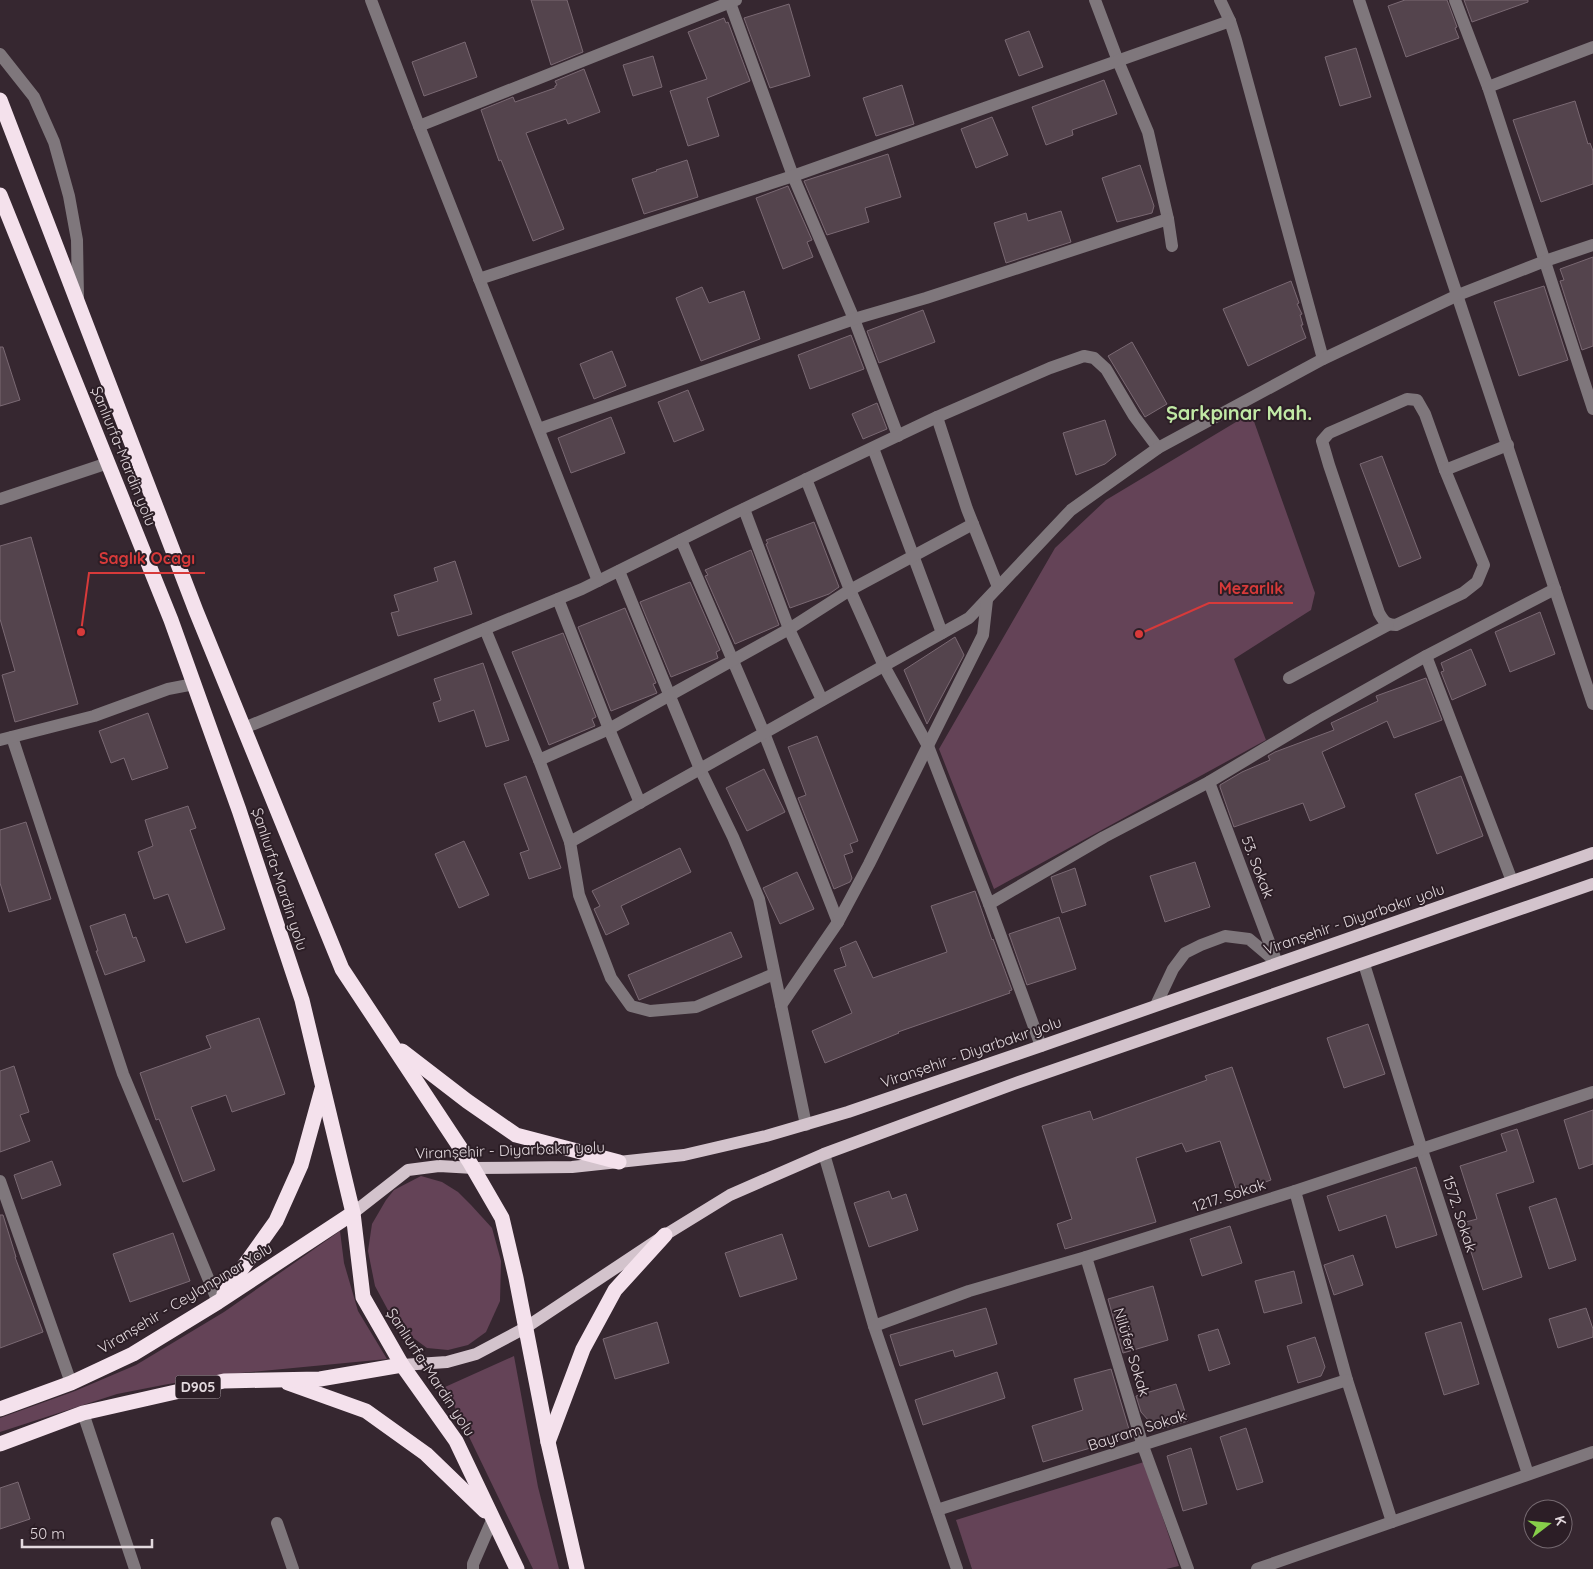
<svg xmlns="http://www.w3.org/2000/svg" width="1593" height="1569" font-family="Quicksand,sans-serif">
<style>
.green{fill:#644357}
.building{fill:#54444d;stroke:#7a6973}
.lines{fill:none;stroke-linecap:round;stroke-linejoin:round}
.minor{stroke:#7f777c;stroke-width:12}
.major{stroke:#d3c3cc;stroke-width:12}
.highway{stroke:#f4e1ec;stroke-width:15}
.labels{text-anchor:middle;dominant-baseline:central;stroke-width:4;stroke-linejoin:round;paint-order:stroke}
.shield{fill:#2c1e26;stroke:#aca1a7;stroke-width:1}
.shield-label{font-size:14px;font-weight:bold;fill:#e3d9de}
.street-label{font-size:15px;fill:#e3d9de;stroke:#2c1e26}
.district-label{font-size:20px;font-weight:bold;fill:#c1e9a5;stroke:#2c1e26}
.leader{fill:none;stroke:#d73a3a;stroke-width:2}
.callout-dot{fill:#d73a3a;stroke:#2c1e26;stroke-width:2}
.callout-label{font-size:16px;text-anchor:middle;font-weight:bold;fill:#d73a3a;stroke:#2c1e26;stroke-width:4;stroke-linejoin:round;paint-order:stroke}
</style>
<rect width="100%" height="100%" fill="#362730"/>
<!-- green -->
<g class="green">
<path d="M1251 413 1315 593 1311 610 1234 659 1266 740 994 889 939 749 1055 548 1106 500Z"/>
<path d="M421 1176 442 1182 458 1192 471 1205 492 1228 501 1261 500 1301 486 1332 468 1345 448 1350 427 1348 396 1325 375 1286 368 1251 372 1224 386 1200 394 1190Z"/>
<path d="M340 1231 344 1263 358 1311 387 1359 220 1375 163 1385 117 1394 0 1432V1418L75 1391 136 1365 224 1312Z"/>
<path d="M514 1356 538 1487 559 1569H533L445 1387Z"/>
<path d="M1144 1462 1179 1566 1166 1569H972L956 1520Z"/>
</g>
<!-- building -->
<g class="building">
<path d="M531 0H567L583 52 551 65Z"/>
<path d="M1405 0H1447L1457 27 1455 28 1459 38 1406 57 1388 6Z"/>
<path d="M1464 0H1528V2L1472 22Z"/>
<path d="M789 4 810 76 770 88 744 18Z"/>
<path d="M724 18 726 23 728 22 750 81 707 98 719 136 688 146 670 91 707 79 688 32Z"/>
<path d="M1029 31 1043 67 1019 76 1005 40Z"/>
<path d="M465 42 477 77 424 96 412 62Z"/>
<path d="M1356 48 1371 97 1340 106 1325 57Z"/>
<path d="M653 56 662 87 633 96 623 65Z"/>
<path d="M584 69 600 112 568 124 566 119 526 133 564 229 533 241 501 160 499 161 481 110 513 97 515 102 555 88V86L557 85 555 81Z"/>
<path d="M1104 80 1117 114 1072 130 1073 135 1046 145 1032 107Z"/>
<path d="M902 85 914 124 876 136 863 98Z"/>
<path d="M1575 101 1588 144 1590 143 1593 151V184L1541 202 1513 120Z"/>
<path d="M992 117 1008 155 976 168 961 129Z"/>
<path d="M888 154 901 197 865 208 869 222 827 235 804 181Z"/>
<path d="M687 160 698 197 644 214 632 179 657 171 656 170Z"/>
<path d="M1140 165 1154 206 1152 213 1117 222 1102 178Z"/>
<path d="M788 186 812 240 807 242 813 257 783 269 756 198Z"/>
<path d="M1061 211 1071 242 1006 263 994 223 1026 213 1028 221Z"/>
<path d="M1593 257V346L1582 350 1560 281 1564 280 1560 269Z"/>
<path d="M1291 281 1299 303 1297 304 1302 314 1300 315 1303 325H1301L1306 338 1248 366 1223 309Z"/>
<path d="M1544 286 1568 360 1519 376 1494 302Z"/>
<path d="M702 287 709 303 744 291 760 339 701 361 676 298Z"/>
<path d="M923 310 935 342 879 363 867 331Z"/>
<path d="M851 335 864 369 810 389 798 355Z"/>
<path d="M1132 342 1167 404 1145 417 1108 356Z"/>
<path d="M0 347H3L20 400 0 406Z"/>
<path d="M612 351 626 386 594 399 580 364Z"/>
<path d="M688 390 704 430 674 442 658 402Z"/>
<path d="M877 403 887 429 863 439 852 414Z"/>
<path d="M611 417 625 453 571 473 558 438Z"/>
<path d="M1105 420 1116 455 1105 464 1076 475 1063 433Z"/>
<path d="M1382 456 1421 558 1399 567 1360 464Z"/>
<path d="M814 522 839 587 829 594 790 608 766 544 768 543 766 540Z"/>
<path d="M31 537 78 704 15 722 2 675 15 671 0 619V546Z"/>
<path d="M751 550 779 625 735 644 705 576 708 575 705 570Z"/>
<path d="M455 561 472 614 398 636 391 613 399 611 394 595 438 581 434 568Z"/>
<path d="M690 582 720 650 716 652 718 658 671 677 640 602Z"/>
<path d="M625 608 656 683 653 684 657 693 611 711 578 627Z"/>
<path d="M1540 612 1555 654 1510 672 1495 632Z"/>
<path d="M563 633 596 717 592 719 595 726 549 745 512 652Z"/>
<path d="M955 637 964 655 927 724 904 670Z"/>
<path d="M1471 649 1486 685 1452 700 1441 672 1444 671 1441 663Z"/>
<path d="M483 663 509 740 486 747 474 710 439 722 433 703 441 700 434 679Z"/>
<path d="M1426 678 1442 720 1394 738 1387 721 1322 752 1345 807 1310 821 1303 803 1234 827 1220 787V785L1242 772 1270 760 1268 756 1275 752 1334 730 1331 723 1378 701 1376 696Z"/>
<path d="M148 713 168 768 132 780 124 758 111 763 99 731Z"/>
<path d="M817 736 858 841 850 844 853 852 844 855 852 878 850 882 834 889 798 798 806 795 788 747Z"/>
<path d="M764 769 785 812 747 831 726 788Z"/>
<path d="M526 776 561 868 529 879 520 853 529 850 504 784Z"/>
<path d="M1461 776 1483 836 1437 854 1415 794Z"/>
<path d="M188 806 196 828 190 830 225 929 186 943 168 894 154 899 138 852 153 846 145 820Z"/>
<path d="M26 822 51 899 9 912 0 883V830Z"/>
<path d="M464 841 489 895 459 908 435 854Z"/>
<path d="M680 848 691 872 621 906 629 924 606 935 594 909 600 906 592 891Z"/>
<path d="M1195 862 1210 907 1165 922 1150 876Z"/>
<path d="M1075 868 1086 905 1062 913 1051 877Z"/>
<path d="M797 872 814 909 780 924 763 888Z"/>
<path d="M975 891 992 940 993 939 1012 990 1009 991 1010 993 898 1032 899 1033 825 1063 812 1031 852 1013 834 970 846 966 840 948 856 941 873 978 947 952 931 906Z"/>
<path d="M125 914 133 938 136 937 145 961 105 975 96 951H98L90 926Z"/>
<path d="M1059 917 1076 969 1027 985 1009 934Z"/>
<path d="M731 932 742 957 639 1000 628 975Z"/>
<path d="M259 1018 285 1094 232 1112 226 1095 191 1107 215 1170 183 1182 159 1119 156 1120 140 1073 211 1048 206 1036Z"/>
<path d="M1368 1024 1385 1074 1344 1088 1327 1038Z"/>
<path d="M14 1066 29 1112 20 1115 30 1141 0 1152V1071Z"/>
<path d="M1232 1067 1271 1180 1237 1192 1220 1141 1186 1152 1182 1143 1136 1158 1156 1222 1065 1249 1057 1224 1072 1219 1042 1126 1090 1111 1093 1120 1207 1080 1205 1076Z"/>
<path d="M1593 1110V1164L1579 1169 1564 1120Z"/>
<path d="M1517 1129 1534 1182 1496 1194 1522 1277 1483 1290 1462 1223 1477 1219 1460 1166 1507 1151 1501 1134Z"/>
<path d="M52 1161 61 1185 22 1199 14 1175Z"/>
<path d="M1416 1167 1437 1235 1396 1248 1386 1215 1339 1231 1327 1196Z"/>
<path d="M889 1191 892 1199 906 1194 918 1230 869 1247 854 1203Z"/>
<path d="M1556 1198 1576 1260 1549 1269 1529 1207Z"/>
<path d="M0 1215H3L16 1257H15L43 1332 0 1348Z"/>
<path d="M1230 1226 1242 1263 1202 1276 1190 1239Z"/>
<path d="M173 1233 190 1281 130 1302 113 1254Z"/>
<path d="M782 1234 797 1279 740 1297 725 1253Z"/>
<path d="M1353 1255 1363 1285 1334 1295 1324 1265Z"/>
<path d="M1294 1271 1302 1303 1264 1313 1255 1281Z"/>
<path d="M1153 1286 1168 1340 1123 1353 1108 1299Z"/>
<path d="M986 1308 997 1344 955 1357 953 1350 900 1366 890 1335Z"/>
<path d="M1586 1308 1593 1329V1337L1558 1348 1549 1319Z"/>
<path d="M657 1322 669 1363 615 1379 603 1339Z"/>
<path d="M1461 1322 1479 1384 1444 1395 1425 1333Z"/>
<path d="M1218 1329 1230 1364 1209 1371 1198 1335Z"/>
<path d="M1315 1337 1325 1367 1321 1376 1298 1383 1287 1346Z"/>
<path d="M1111 1369 1131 1436 1043 1462 1032 1426 1083 1410 1074 1379Z"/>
<path d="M997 1372 1005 1398 923 1425 915 1400Z"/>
<path d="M1176 1384 1188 1421 1157 1430 1141 1412 1136 1396Z"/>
<path d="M1246 1428 1263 1482 1237 1490 1220 1437Z"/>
<path d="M1191 1448 1207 1504 1183 1511 1167 1456Z"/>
<path d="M18 1482 30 1519 0 1529V1488Z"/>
</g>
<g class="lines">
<!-- minor -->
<g class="minor">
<path d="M371 0 419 126 598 581"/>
<path d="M729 0 793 176 854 319 898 436"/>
<path d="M1095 0 1118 61 1148 132 1168 219 1172 246"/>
<path d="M1220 0 1230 21 1236 40 1323 359"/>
<path d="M1359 0 1593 704"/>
<path d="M1455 0 1488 87 1593 409"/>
<path d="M0 54 34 97 54 142 69 196 77 240 78 298"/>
<path d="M1488 87 1593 47"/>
<path d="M419 126 736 0"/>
<path d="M479 279 793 176 1230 21"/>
<path d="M1407 399 1417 400 1425 414 1445 470 1484 565 1477 582 1463 593 1396 625C1387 625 1384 622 1379 613L1329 465 1322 441 1329 433Z"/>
<path d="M937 417 967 509 998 587"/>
<path d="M539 429 854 319 926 298 1168 219"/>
<path d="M873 448 942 633"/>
<path d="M1445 470 1508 445"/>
<path d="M806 479 850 590 884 666 928 746 989 904 1041 1046"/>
<path d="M0 499 108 463"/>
<path d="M744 509 789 629 822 700"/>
<path d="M681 540 764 733 838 922"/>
<path d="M619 571 669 694 700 769 733 837 759 899 806 1125"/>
<path d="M558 599 609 729 640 803"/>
<path d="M485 629 539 760 570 842 579 895 611 978 631 1006 650 1011 696 1007 774 974"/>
<path d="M1426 656 1512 881"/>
<path d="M1289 678 1388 625"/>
<path d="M244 728 582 589 737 512 937 417 1050 368 1084 356 1094 358 1106 369 1134 416 1158 448"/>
<path d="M12 737 123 1074 218 1302"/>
<path d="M0 740 94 716 168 689 194 684"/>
<path d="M539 760 609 729 789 629 850 590 973 524"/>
<path d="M1209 782 1277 963"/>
<path d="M570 842 969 618 1071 510 1158 448 1323 359 1458 295 1545 261 1593 245"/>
<path d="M989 904 1104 837 1209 782 1316 718 1426 656 1555 589"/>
<path d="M1364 964 1422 1150 1528 1474"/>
<path d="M781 1005 838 922 869 864 983 635 987 600"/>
<path d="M1156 1005 1173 969 1185 953 1201 945 1225 936 1249 939 1275 961"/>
<path d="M824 1154 874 1326 957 1569"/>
<path d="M0 1181 71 1383"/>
<path d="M1295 1191 1347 1380 1392 1522"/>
<path d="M1086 1257 1143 1446 1188 1569"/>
<path d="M874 1326 969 1291 1086 1257 1295 1191 1593 1092"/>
<path d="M83 1413 135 1569"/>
<path d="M937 1510 1347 1380"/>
<path d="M277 1523 293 1569"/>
<path d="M473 1569V1564L493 1518"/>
<path d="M1257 1569 1593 1452"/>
</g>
<!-- major -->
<g class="major">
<path d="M353 1213 408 1170 439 1166 474 1168 572 1167 684 1155 766 1136 848 1112 1041 1046 1593 853"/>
<path d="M402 1365 447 1362 476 1354 525 1328 665 1235 730 1195 824 1154 1019 1082 1593 884"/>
</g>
<!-- highway -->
<g class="highway">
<path d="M0 100 196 611 342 969 469 1161 502 1218 516 1278 548 1442 577 1569"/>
<path d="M0 195 171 620 239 810 302 1000 353 1213 363 1297 402 1365 456 1441 517 1569"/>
<path d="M402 1051 467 1101 516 1135 619 1162"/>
<path d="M224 1294 276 1221 301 1165 322 1089"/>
<path d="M288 1383 366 1411 426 1454 485 1511"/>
<path d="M0 1409 71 1383 133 1354 218 1302 353 1213"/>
<path d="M548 1442 583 1349 615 1290 665 1235"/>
<path d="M0 1444 83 1413 224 1381 320 1379 402 1365"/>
</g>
</g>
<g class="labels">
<!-- shield labels -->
<rect class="shield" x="175.5" y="1375.5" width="45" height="23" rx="4"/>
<g class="shield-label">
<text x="198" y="1387">D905</text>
</g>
<!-- street labels -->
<g class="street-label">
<text transform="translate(124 456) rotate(68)">Şanlıurfa-Mardin yolu</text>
<text transform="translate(1258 867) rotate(69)">53. Sokak</text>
<text transform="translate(280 879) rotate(72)">Şanlıurfa-Mardin yolu</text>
<text transform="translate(1354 919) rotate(-19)">Viranşehir - Diyarbakır yolu</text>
<text transform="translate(971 1052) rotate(-19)">Viranşehir - Diyarbakır yolu</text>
<text transform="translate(510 1150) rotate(-2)">Viranşehir - Diyarbakır yolu</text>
<text transform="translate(1229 1195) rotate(-18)">1217. Sokak</text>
<text transform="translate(1460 1214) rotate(72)">1572. Sokak</text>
<text transform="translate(185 1298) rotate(-31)">Viranşehir - Ceylanpınar Yolu</text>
<text transform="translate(1132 1352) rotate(73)">Nilüfer Sokak</text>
<text transform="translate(431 1372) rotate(57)">Şanlıurfa-Mardin yolu</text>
<text transform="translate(1137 1430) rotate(-18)">Bayram Sokak</text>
</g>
<!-- district labels -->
<g class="district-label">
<text x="1239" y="412">Şarkpınar Mah.</text>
</g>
</g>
<!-- callouts -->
<path class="leader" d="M81 632L89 573H205M1139 634L1209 603H1293"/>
<g class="callout-dot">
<circle cx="81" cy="632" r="5"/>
<circle cx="1139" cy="634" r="5"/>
</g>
<g class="callout-label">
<text x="147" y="564">Saglık Ocagı</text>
<text x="1251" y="594">Mezarlık</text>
</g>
<!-- north arrow -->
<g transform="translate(1548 1524) rotate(74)"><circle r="24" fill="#2c1e26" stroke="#756970"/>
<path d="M0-4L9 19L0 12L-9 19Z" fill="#87cf4a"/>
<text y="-8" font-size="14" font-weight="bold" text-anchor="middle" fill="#e3d9de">K</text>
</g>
<!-- scale -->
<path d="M22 1539v8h130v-8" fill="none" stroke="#e3d9de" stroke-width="2.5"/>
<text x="30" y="1539" font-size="15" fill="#e3d9de" stroke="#2c1e26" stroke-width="4" paint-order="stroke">50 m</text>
</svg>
